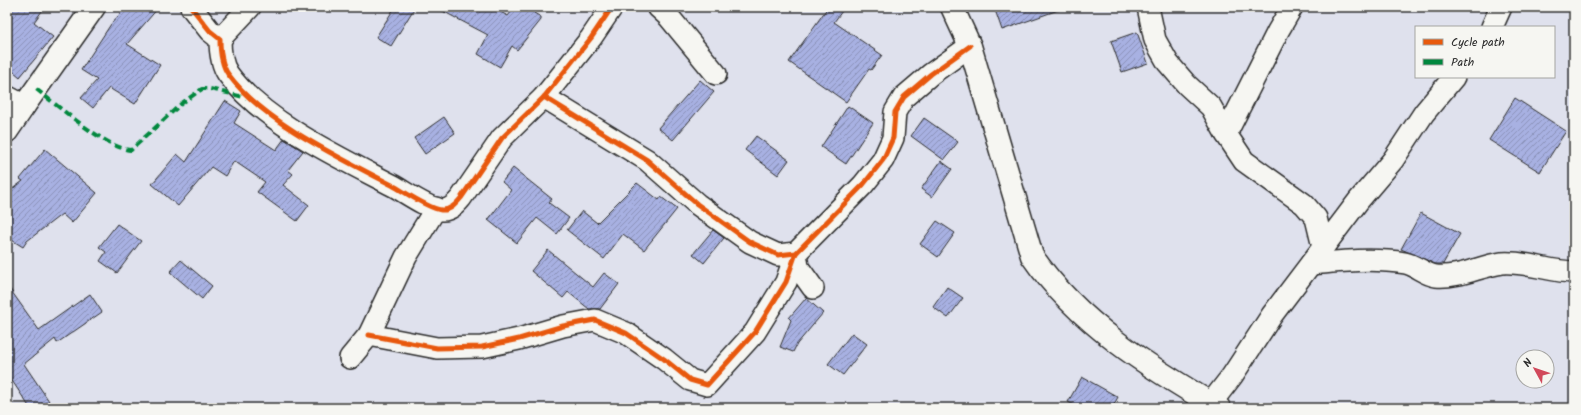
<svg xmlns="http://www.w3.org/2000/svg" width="1581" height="415" font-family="Kalam,sans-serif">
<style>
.building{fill:url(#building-hatch);stroke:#2b2b2b}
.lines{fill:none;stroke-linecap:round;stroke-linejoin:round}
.minor-casing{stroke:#2b2b2b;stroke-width:24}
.tertiary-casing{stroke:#2b2b2b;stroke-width:25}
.secondary-casing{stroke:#2b2b2b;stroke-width:25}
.minor{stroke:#f6f6f2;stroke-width:21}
.tertiary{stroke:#f6f6f2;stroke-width:22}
.secondary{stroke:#f6f6f2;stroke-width:22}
.quiet{stroke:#00873e;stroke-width:4;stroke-dasharray:8 4;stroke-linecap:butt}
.cycleway-casing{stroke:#f6f6f2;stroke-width:8}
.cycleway{stroke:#e8590c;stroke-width:5}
</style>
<defs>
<pattern id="building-hatch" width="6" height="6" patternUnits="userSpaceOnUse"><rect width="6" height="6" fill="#a8b1e2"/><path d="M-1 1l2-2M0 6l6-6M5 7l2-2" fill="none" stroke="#8990b7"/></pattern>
</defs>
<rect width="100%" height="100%" fill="#dfe1ed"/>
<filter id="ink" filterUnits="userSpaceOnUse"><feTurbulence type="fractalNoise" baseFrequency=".025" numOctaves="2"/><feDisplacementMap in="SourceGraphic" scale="8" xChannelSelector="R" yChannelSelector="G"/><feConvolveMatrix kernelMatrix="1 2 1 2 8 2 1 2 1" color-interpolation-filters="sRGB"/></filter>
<g filter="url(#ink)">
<!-- building -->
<g class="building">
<path d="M7 7H45L34 22 53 37 20 77 7 66Z"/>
<path d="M126 7H159L127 44 160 65 135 104 109 88 93 108 81 98 97 80 81 70 111 24Z"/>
<path d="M395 7H415L391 46 376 37Z"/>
<path d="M435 7H491L508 16 515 7H539L534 13 541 17V20L517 50 512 46 500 67 478 54 488 35Z"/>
<path d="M828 7H845L834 22 882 55 871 70 869 69 846 102 789 62Z"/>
<path d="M994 7H1060L1061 9 1002 30Z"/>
<path d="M1137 32 1148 63 1122 72 1111 41Z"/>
<path d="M700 80 714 92 673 140 658 128Z"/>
<path d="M1515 98 1566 131 1540 172 1489 140Z"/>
<path d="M225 101 241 111 234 123 276 150 284 139 303 151 288 170 293 174 283 185 309 205 297 221 257 192 265 182 234 161 225 176 211 167 178 206 152 184 177 154 186 162Z"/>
<path d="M848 106 873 123 846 164 821 147Z"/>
<path d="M444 117 455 133 425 154 414 138Z"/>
<path d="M924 118 958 142 944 160 911 136Z"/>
<path d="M756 136 789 160 778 175 745 150Z"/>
<path d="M45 149 97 193 72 223 62 214 27 241 23 247 7 237V193L23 181 20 179Z"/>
<path d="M941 161 952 169 932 197 921 189Z"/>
<path d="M513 168 552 199 549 203 569 218 557 234 537 218 517 243 488 220 511 190 502 182Z"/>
<path d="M637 183 659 200 661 197 677 209 644 250 623 234 604 259 567 230 582 211 597 223Z"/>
<path d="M1421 213 1460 234 1443 264H1435L1401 249Z"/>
<path d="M937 221 955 233 938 257 920 244Z"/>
<path d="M117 224 141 241 117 273 100 261 106 252 99 247Z"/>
<path d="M713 230 724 238 704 263 693 254Z"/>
<path d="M548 250 593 287 604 273 619 284 600 309H589L568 292 563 298 531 271Z"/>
<path d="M181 260 212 286 202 299 170 272Z"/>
<path d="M7 285 39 330 90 294 102 312 57 343 55 339 24 364 49 401 38 408H30L7 373Z"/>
<path d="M947 287 963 298 948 318 933 307Z"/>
<path d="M806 298 823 313 797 344 793 352 780 347 791 320 789 318Z"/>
<path d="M852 333 867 344 843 375 828 364Z"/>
<path d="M1082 377 1118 397 1112 408H1080L1068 402Z"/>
</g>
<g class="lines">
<defs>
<g id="minor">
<path d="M191 7 210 31 220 39C220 51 221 64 228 74 263 122 340 158 392 185 405 192 427 208 441 210 450 211 456 204 461 198L502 138 544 97 591 38 612 7"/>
<path d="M658 7 669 17 716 74"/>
<path d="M1148 7 1155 40 1168 63 1187 85 1211 107 1226 134 1244 161 1304 204 1316 218 1323 247"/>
<path d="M1492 27 1501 7"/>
<path d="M220 39 250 7"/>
<path d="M544 97 647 160 697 204 750 242 778 255 796 253 863 185 883 160 893 138 895 112 904 97 931 74 970 46"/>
<path d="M1226 134 1278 31 1292 7"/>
<path d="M796 253 798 267 813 288"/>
<path d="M1311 264C1342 261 1374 258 1405 263 1416 265 1425 275 1436 276 1459 278 1480 266 1502 263 1526 261 1550 272 1574 272"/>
<path d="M369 335 437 348 482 347 519 339 563 326 595 320 626 333 664 359 690 380 707 385 755 332 786 282 796 253"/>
<path d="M350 358 369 335 406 257 436 208"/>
<path d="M1211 403 1232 376 1272 315 1359 200 1393 160 1424 113 1454 77"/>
</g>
<g id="tertiary">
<path d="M952 7 970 46 1032 256C1078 323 1150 368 1219 408"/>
<path d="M24 106 94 7"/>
</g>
<path id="secondary" d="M7 97 24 106 7 131"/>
</defs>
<!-- minor casing -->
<use href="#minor" class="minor-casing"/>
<!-- tertiary casing -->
<use href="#tertiary" class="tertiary-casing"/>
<!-- secondary casing -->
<use href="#secondary" class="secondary-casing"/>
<!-- minor -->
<use href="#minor" class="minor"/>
<!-- tertiary -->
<use href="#tertiary" class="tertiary"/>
<!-- secondary -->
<use href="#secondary" class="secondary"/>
<!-- quiet -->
<path class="quiet" d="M36 89C57 105 107 149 131 150L182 103 202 89H210L248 98"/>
<defs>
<g id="cycleway">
<path d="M191 7 210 31 220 39C220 51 221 64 228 74 263 122 340 158 392 185 405 192 427 208 441 210 450 211 456 204 461 198L502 138 544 97 591 38 612 7"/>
<path d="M544 97 647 160 697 204 750 242 778 255 796 253 863 185 883 160 893 138 895 112 904 97 931 74 970 46"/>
<path d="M369 335 437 348 482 347 519 339 563 326 595 320 626 333 664 359 690 380 707 385 755 332 786 282 796 253"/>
</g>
</defs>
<!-- cycleway casing -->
<use href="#cycleway" class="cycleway-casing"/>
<!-- cycleway -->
<use href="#cycleway" class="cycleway"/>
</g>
</g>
<!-- margin -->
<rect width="1581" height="415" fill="none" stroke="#f6f6f2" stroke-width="24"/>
<rect x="12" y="12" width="1557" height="391" fill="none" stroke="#2b2b2b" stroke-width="1.5" filter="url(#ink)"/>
<!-- legend -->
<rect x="1415" y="26" width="140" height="52" fill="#f6f6f2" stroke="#a5a5a2"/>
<rect x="1423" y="39" width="20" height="6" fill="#e8590c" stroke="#a5a5a2"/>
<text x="1451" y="46" font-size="12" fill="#2b2b2b">Cycle path</text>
<rect x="1423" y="59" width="20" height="6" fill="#00873e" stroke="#a5a5a2"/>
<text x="1451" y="66" font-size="12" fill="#2b2b2b">Path</text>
<!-- north arrow -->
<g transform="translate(1535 369) rotate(310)"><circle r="19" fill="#f6f6f2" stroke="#a5a5a2"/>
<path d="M0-3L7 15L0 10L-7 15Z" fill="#d1495b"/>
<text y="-6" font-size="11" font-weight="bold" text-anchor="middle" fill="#2b2b2b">N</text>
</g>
</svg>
